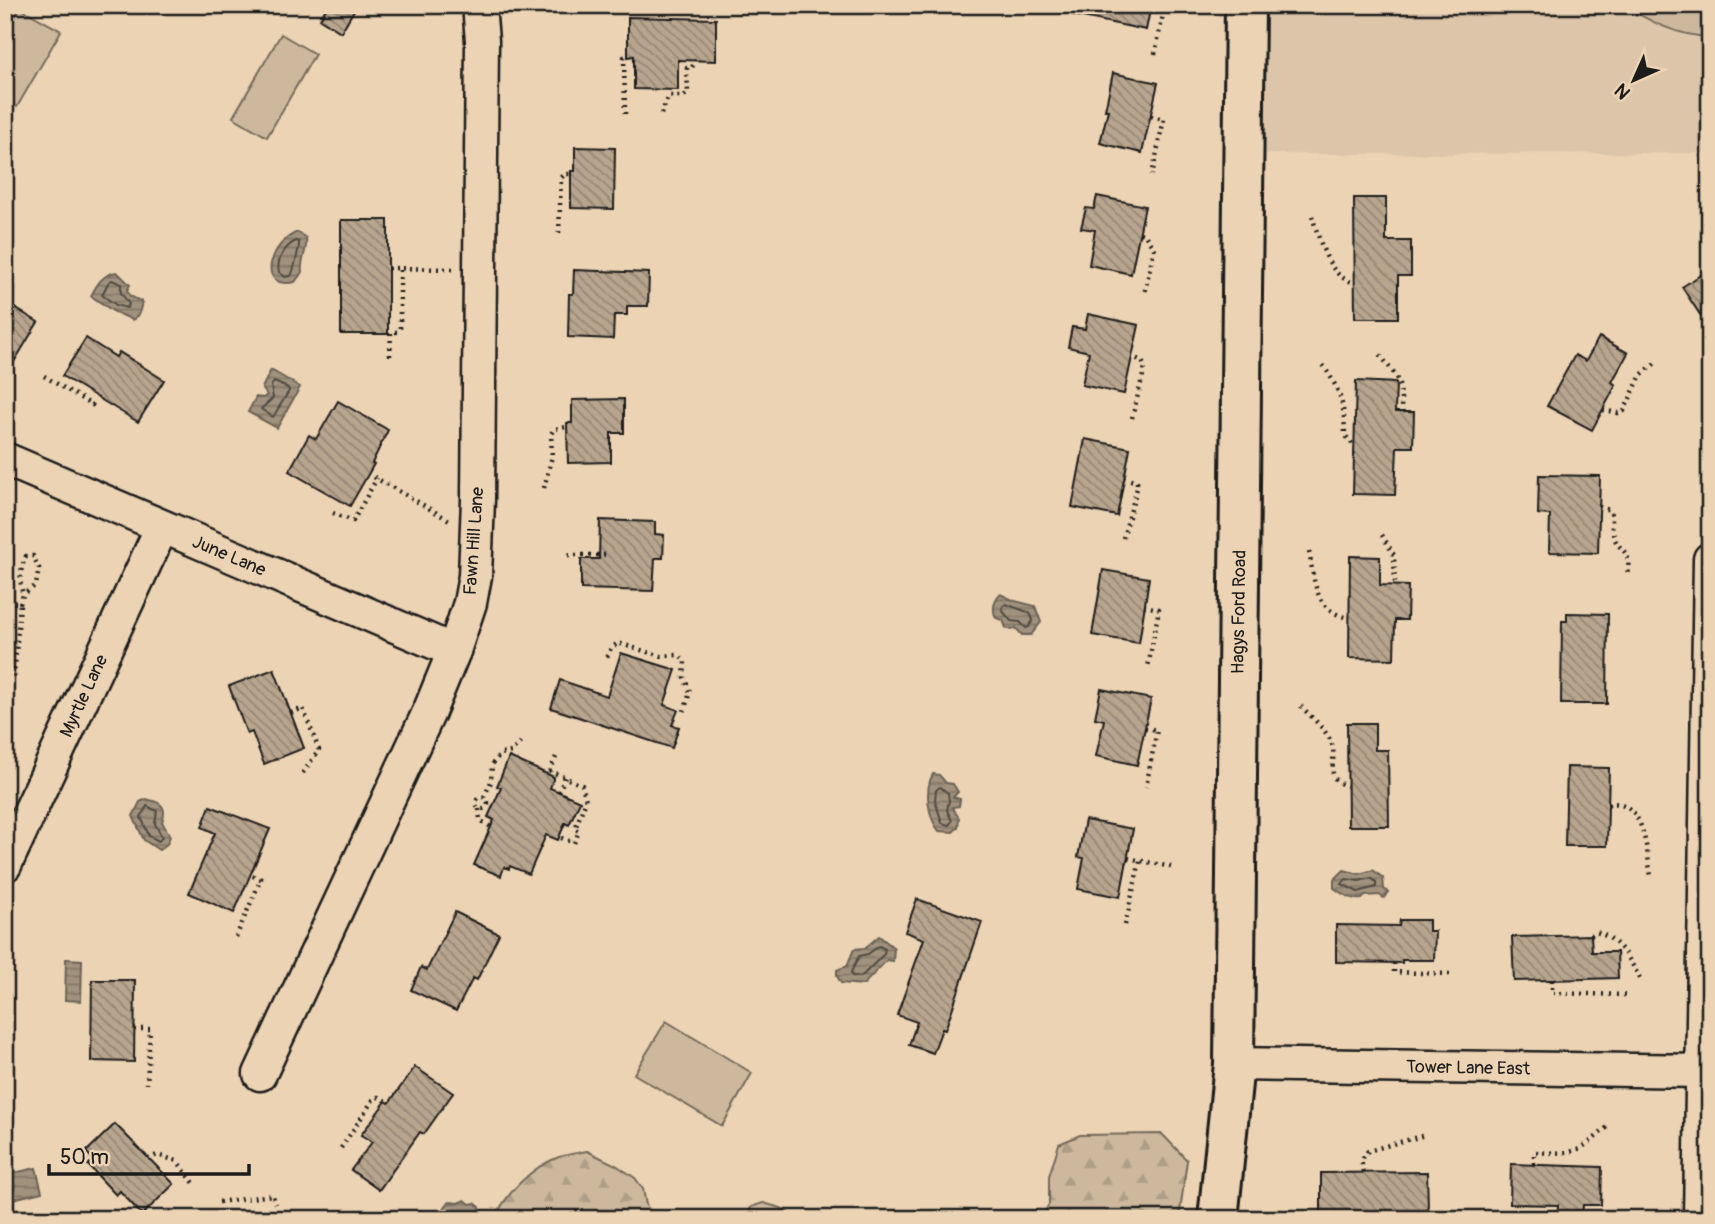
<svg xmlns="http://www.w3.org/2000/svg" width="1715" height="1224" font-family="Pangolin,sans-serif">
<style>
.built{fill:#dcc5a8}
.forest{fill:url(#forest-firs);stroke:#746a5c;stroke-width:2}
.pitch{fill:#cdb89d;stroke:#746a5c;stroke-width:2}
.water{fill:url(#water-rules);stroke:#6c6357;stroke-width:2}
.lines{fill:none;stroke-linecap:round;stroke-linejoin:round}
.shore{stroke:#514b43;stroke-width:2}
.building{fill:url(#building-back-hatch);stroke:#1c1c1c;stroke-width:2}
.minor-casing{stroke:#1c1c1c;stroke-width:37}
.tertiary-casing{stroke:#1c1c1c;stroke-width:44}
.path{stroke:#1c1c1c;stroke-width:4.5;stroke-dasharray:2 5;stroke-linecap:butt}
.minor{stroke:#ebd3b3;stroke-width:32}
.tertiary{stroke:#ebd3b3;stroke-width:38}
.labels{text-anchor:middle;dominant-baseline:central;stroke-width:5;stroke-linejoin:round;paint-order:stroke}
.street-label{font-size:18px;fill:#1c1c1c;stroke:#ebd3b3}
</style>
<defs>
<pattern id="forest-firs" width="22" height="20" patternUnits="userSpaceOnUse" patternTransform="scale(1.75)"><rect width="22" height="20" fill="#cdb89d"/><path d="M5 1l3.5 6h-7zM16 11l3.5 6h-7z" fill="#af9e87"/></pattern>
<pattern id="water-rules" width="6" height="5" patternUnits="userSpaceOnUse" patternTransform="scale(1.75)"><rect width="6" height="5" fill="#a1927e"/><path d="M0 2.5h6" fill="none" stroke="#827666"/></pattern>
<pattern id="building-back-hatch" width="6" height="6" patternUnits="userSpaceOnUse" patternTransform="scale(1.75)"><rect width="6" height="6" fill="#b8a58e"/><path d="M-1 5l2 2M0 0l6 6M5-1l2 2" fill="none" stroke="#958673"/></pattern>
</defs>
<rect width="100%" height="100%" fill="#ebd3b3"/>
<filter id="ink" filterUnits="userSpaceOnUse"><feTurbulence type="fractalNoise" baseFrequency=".0143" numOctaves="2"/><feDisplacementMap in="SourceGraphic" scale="14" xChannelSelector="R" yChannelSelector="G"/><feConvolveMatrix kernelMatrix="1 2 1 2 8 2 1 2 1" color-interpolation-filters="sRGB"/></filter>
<g filter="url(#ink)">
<!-- built -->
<path class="built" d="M1256 5H1710V153L1253 154Z"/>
<!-- forest -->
<g class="forest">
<path d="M1162 1134 1187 1160 1179 1219H1041L1049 1204V1176L1059 1144 1080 1135Z"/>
<path d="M587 1151 616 1165 635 1178 643 1189 646 1205 656 1219H494C507 1193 531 1167 559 1157 568 1154 578 1153 587 1151Z"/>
<path d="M763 1203 781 1208 798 1219H746L751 1207Z"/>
</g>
<!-- pitch -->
<g class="pitch">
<path d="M1622 5H1679L1697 11 1710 12V37C1677 36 1650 21 1622 5Z"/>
<path d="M20 8 61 31 17 107 5 100V34Z"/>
<path d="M281 34 315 54 267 137 233 117Z"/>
<path d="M666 1021 752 1073 722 1126 634 1074Z"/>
</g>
<!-- water -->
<g class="water">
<path d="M298 232 306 238C308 252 300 259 302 272L295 282C255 290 270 242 298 232Z"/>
<path d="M117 272 130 285 127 290 130 296 142 302 139 314 133 320 113 311 91 296C97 284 103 274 117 272Z"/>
<path d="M271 370 300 387 277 428 248 412 256 397 263 398 267 395 262 388Z"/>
<path d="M1000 594 1015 601 1035 606 1041 622 1031 635H1022L1016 628 1012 630 1006 628 1003 620 996 618C992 610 994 600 1000 594Z"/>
<path d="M933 774 939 775 946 783 953 784 958 792 953 797 960 799 959 806 952 807 959 818 958 827 953 832 939 831C928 817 924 790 933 774Z"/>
<path d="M146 799C161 802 168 807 162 822L170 836 167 844 159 850 144 840 133 816 140 802Z"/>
<path d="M1344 870 1359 874 1373 870 1383 878 1384 889 1388 892 1384 898 1379 895 1365 896 1362 899C1353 901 1342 894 1334 888V880Z"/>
<path d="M879 936 894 948 893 961 887 960 863 985 841 983 837 976V970L847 966 854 949 865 948Z"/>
<path d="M66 959 82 960 81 1001 65 1000Z"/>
<path d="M36 1168 42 1192 5 1201V1175Z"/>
<path d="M465 1200 470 1204 475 1203 480 1207 476 1219H440L444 1207 450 1202 458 1203Z"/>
</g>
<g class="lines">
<!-- shore -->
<g class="shore">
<path d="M296 241 299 242C300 246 293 273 291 276L285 277 279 272C276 260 285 246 296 241Z"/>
<path d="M112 280 121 284V293L129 304 127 308 116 305 102 295 108 283Z"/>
<path d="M274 382 288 388 289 391 273 417 261 409 273 398 271 386Z"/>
<path d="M1006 604 1030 613 1033 620 1029 627 1026 628 1020 622 1011 621 1002 610 1003 606Z"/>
<path d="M940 787 948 793 949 801 947 810 952 821 949 825 942 823 935 800 936 790Z"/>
<path d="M147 806 157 811 155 824 162 837 159 841 149 836 141 817Z"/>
<path d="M1371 878 1376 882V887L1358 892 1342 884 1346 879 1359 881Z"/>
<path d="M879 946 885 949 884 954 861 977 852 976 851 972 859 956 868 954Z"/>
</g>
</g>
<!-- building -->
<g class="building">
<path d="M328 5H357L341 32 320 19Z"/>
<path d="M1074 5H1151L1146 30 1073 15Z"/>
<path d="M628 17 716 19V61L678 60V90L634 89V56L628 57Z"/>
<path d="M1113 73 1158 83 1142 153 1100 143 1108 110H1105Z"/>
<path d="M575 147 615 148 614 209 571 208V171H575Z"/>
<path d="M1097 196 1145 206 1131 274 1089 265 1095 230 1081 228 1086 208 1094 209Z"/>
<path d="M1354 198H1386V241H1411V276H1398V318H1355Z"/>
<rect x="341" y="220" width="47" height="114"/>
<path d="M1710 269V330L1682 287Z"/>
<path d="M574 270 649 273 648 306H627V315H614L613 339 568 337 569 294H573Z"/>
<path d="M5 302 38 322 5 377Z"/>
<path d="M1088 314 1139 325 1124 394 1082 385 1089 352 1068 347 1072 327 1085 329Z"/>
<path d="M1599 337 1628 353 1612 382 1616 385 1592 430 1547 406 1575 355 1586 361Z"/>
<path d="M86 338 116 357 119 352 164 380 138 422 62 376Z"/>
<path d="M1356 381 1396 383 1395 412H1414L1413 447H1397L1395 495 1353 494Z"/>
<path d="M624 399V433H611V462L568 463 567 423H572V400Z"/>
<path d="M338 401 388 430 372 463 374 464 350 506 289 471 309 435 316 439Z"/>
<path d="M1085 439 1130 448 1117 516 1072 507Z"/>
<path d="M1539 475 1600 476 1598 553 1549 552 1550 515 1538 514Z"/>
<path d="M600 520 655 522V534L664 535 663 558H655L653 591 581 589V559H599Z"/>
<path d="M1350 556 1380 557V585L1408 586 1407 620H1395L1394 659 1349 658Z"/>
<path d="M1103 570 1149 578 1139 643 1092 635Z"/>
<path d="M1567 613 1608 614 1607 704H1561L1562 621H1567Z"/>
<path d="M621 653 676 670 664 705 678 710 672 725 679 727 672 748 551 708 560 680 607 696Z"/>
<path d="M274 669 304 748 264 764 252 732 247 734 229 686Z"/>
<path d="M1101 689 1151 699 1137 765 1096 756 1104 720 1095 718Z"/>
<path d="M1347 723H1375V750H1388L1389 826H1348Z"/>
<path d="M509 757 554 777 550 788 580 801 569 825 565 823 558 840 546 835 529 874 510 866 509 869 504 867 501 876 474 865 494 820 488 817 501 788 497 786Z"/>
<path d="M1567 767 1609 768 1607 846H1565Z"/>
<path d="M210 806 270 829 234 913 189 893 215 833 202 827Z"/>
<path d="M1085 820 1133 829 1120 897 1078 889 1084 858 1078 857Z"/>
<path d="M917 899 982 922 945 1030 942 1029 933 1053 909 1045 917 1022 897 1015 924 939 905 932Z"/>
<path d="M455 912 499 934 477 980 473 978 456 1011 411 990 421 967 427 970Z"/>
<path d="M1400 920H1429V931H1435L1434 960H1402V963L1336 962V925L1399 926Z"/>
<path d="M1591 935 1592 952H1617L1618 978 1514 981 1512 937Z"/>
<path d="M92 980H135L134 1062 91 1061Z"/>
<path d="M415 1067 453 1093 424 1134 420 1132 379 1190 351 1170 372 1142 361 1135 386 1101 389 1103Z"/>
<path d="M115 1124 174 1184 142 1215 120 1191 116 1195 88 1165 94 1160 86 1152Z"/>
<path d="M1511 1164 1602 1167 1601 1205H1583L1582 1217 1557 1216 1558 1205 1510 1204Z"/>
<path d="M1427 1172 1428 1209 1419 1219H1321V1173Z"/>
</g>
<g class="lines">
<defs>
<g id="minor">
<path d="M5 459 454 651"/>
<path d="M5 865 162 527"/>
<path d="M1234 1064 1703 1071"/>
<path d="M260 1074 429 712 454 651 470 603 475 576 478 500 482 41 479 5"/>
<path d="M1700 1219 1710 559"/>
</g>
<path id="tertiary" d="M1218 1219 1234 1064 1245 5"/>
</defs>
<!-- minor casing -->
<use href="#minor" class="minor-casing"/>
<!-- tertiary casing -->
<use href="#tertiary" class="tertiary-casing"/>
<!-- path -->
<g class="path">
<path d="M1155 54 1165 5"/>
<path d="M625 114 624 57 628 56"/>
<path d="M661 114 669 96H684L688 93 687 68 692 67 696 60"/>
<path d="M1151 116 1164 119 1152 175"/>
<path d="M1312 216C1319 237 1328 279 1354 282"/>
<path d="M559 233 561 178 565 174H571"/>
<path d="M1140 233 1145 235 1154 249 1144 295"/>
<path d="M388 268 453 269"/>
<path d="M1380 355C1398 378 1402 382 1401 412"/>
<path d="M390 356 391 332H397L400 328V268"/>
<path d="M1323 365C1341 392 1344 402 1345 435L1354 446"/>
<path d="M44 376 92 405 95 400"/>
<path d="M1603 410 1618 413 1624 411 1641 375 1658 361"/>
<path d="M1132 418 1145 367 1142 361 1133 357"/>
<path d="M374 477 451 521"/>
<path d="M544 488 552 456 551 434 554 429 567 427"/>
<path d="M1599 507 1610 510C1614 519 1610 524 1613 533 1617 553 1633 547 1627 575"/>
<path d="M333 513 353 521 377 478"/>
<path d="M1382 535 1394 555 1395 585"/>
<path d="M1123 538 1137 488V482L1124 478"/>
<path d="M1309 552C1315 582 1314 611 1349 618"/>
<path d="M568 555H606"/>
<path d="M7 602 20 604 14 678"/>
<path d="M20 604 23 595 36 585 39 568 33 556H26C20 570 19 579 23 595"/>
<path d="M1144 606 1159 609 1148 667"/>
<path d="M607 657 611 648 618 643 661 656 678 655 685 661 684 677 690 692 684 711"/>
<path d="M1301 706C1311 717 1325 728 1331 742 1339 759 1322 779 1347 786"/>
<path d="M291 713 303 708 319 750 300 777"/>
<path d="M1145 728 1157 730 1146 787"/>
<path d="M556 757 550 771 582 785 586 800 575 829 579 831 574 843 559 837"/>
<path d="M559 792 565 777"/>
<circle cx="482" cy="803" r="6"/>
<path d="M484 797 491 782 492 764 501 754 511 752 522 741"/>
<path d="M1608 804C1645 797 1646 850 1651 876"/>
<path d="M479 809 480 820 491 827"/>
<path d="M1128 858 1171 867"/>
<path d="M1125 925 1140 861"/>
<path d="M1591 935 1596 932C1620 939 1629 959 1641 980"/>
<path d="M236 937 261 879 250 875"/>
<path d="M1394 963V972L1450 974"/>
<path d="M1552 980V993L1627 995"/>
<path d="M134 1029H150L147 1084"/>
<path d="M341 1148 373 1100 378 1097 386 1101"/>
<path d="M148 1159 157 1155 177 1161 194 1183"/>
<path d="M1534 1164V1152C1579 1154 1577 1153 1610 1125"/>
<path d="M1363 1172C1361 1163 1361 1158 1368 1151L1425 1135"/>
<path d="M219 1202 273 1195 275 1204"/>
</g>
<!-- minor -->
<use href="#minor" class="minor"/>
<!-- tertiary -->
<use href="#tertiary" class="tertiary"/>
</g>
</g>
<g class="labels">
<!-- street labels -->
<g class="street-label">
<text transform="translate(474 541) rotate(-86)">Fawn Hill Lane</text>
<text transform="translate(229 556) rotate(23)">June Lane</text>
<text transform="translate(1239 612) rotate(-89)">Hagys Ford Road</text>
<text transform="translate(84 696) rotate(-65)">Myrtle Lane</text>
<text transform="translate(1468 1068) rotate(1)">Tower Lane East</text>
</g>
</g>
<!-- margin -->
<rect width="1715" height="1224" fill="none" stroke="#ebd3b3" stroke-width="28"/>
<rect x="14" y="14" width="1687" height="1196" fill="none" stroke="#1c1c1c" stroke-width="2.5" filter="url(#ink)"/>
<!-- north arrow -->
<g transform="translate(1634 80) rotate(225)" stroke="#ebd3b3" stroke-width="5" paint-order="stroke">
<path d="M0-5L12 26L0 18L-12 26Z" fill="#1c1c1c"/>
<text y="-10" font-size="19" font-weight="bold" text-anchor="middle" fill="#1c1c1c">N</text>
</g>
<!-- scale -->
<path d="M49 1164v10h200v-10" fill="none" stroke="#1c1c1c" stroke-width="3.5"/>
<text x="60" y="1164" font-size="21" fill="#1c1c1c" stroke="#ebd3b3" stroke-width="5" paint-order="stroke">50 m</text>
</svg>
